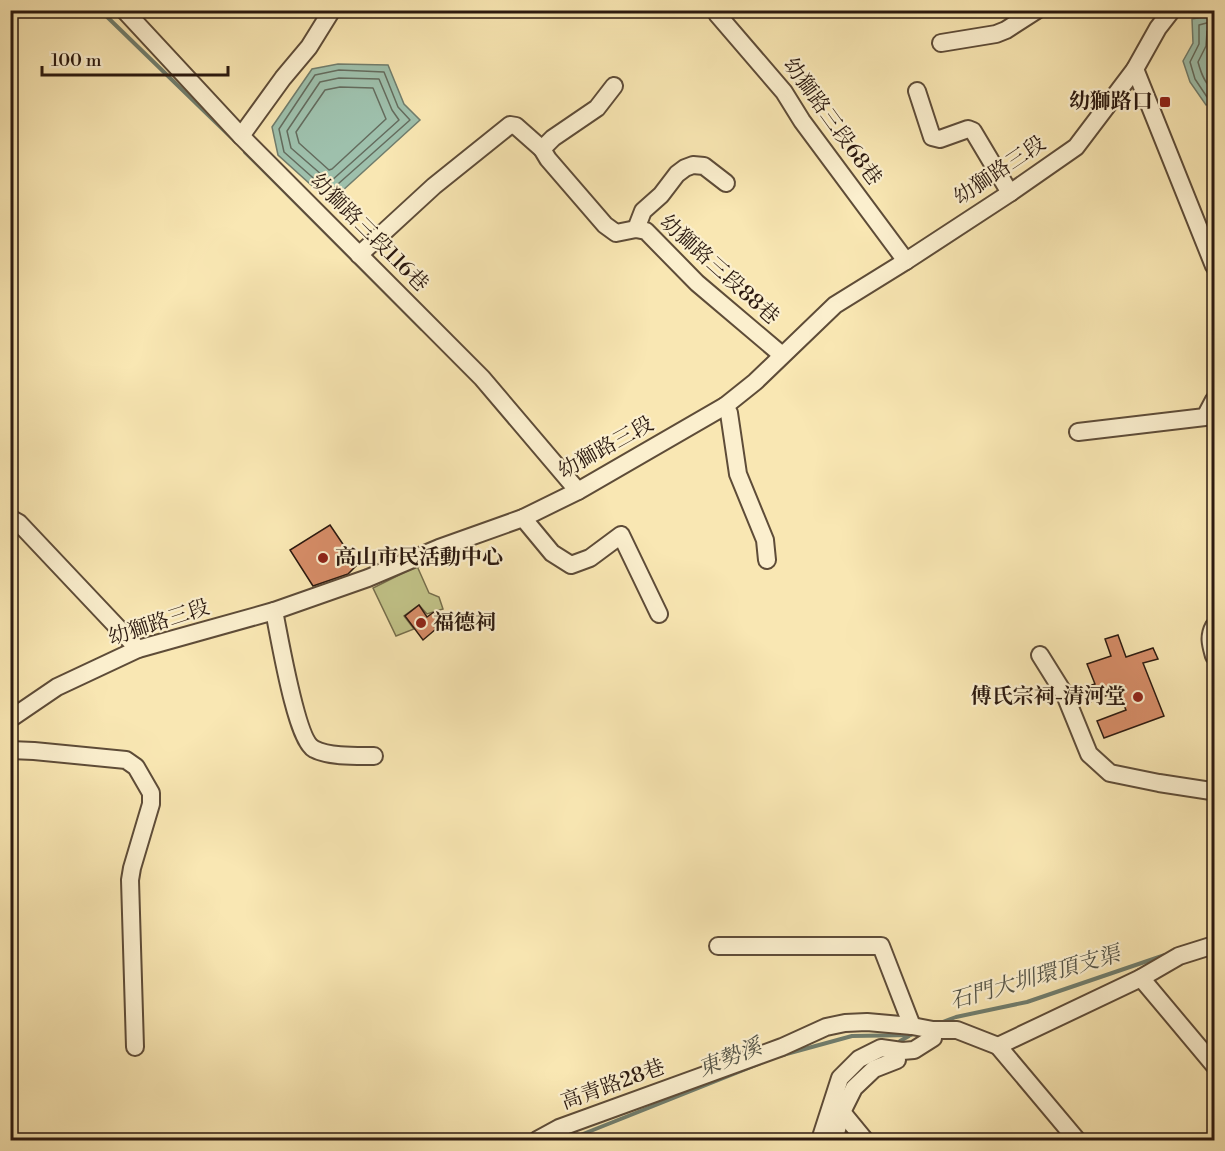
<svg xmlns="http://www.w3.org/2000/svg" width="1225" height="1151" font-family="'Libre Bodoni','Noto Serif TC',serif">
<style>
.green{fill:#c2c489;stroke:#766e4c;stroke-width:1.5}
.water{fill:#9ec0ac;stroke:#707d6d;stroke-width:1.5}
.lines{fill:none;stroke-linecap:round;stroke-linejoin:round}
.shore{stroke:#646c5e;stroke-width:1.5}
.stream{stroke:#707d6d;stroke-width:4}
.building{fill:#d78d68;stroke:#2b190f;stroke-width:1.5}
.minor-casing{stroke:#5e4c38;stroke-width:20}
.minor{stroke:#fbefce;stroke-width:16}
.poi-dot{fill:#8f2418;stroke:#fbefce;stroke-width:2}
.labels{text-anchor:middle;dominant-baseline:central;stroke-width:4.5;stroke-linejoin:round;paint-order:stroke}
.poi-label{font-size:21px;font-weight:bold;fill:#2b190f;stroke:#fbefce;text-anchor:end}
.street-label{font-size:21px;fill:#2b190f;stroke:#fbefce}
.water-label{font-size:22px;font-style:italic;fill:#535346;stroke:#fbefce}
</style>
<rect width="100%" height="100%" fill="#f9e7b3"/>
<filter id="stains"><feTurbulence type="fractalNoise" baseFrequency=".00333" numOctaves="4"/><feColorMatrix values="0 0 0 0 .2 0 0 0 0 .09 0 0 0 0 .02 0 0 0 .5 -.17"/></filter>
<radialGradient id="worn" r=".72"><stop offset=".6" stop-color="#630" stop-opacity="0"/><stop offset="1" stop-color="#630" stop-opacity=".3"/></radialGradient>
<!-- green -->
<path class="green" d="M417 566 429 593 439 597 443 609 427 614 419 605 404 616 414 629 396 636 373 588Z"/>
<!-- water -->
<g class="water">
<path d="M1214 15V104L1206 105 1190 82 1183 61 1193 43 1192 19Z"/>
<path d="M338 64 388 65 404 104 420 120 330 202 278 155 272 127 312 69Z"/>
</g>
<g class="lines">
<!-- shore -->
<g class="shore">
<path d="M1214 21 1199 25V44L1190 62 1195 79 1207 97 1214 98"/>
<path d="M1214 29 1207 31 1206 46 1198 62C1201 73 1205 85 1214 90"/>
<path d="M339 70 384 72 398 107 410 120 329 192 284 152 279 129 315 75Z"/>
<path d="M339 78 379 79 392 110 399 120 330 182 291 148 287 131 320 82Z"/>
<path d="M340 87 373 88 386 119 332 169 329 170 299 143 296 132 325 90Z"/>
</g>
<!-- stream -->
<g class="stream">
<path d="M100 10 236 142"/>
<path d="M245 152 422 329"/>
<path d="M940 1023 956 1017 1027 1002 1165 955"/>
<path d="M900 1041 909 1036"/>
<path d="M779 1056 852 1036 911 1035"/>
<path d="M568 1140 761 1063"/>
</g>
</g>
<!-- building -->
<g class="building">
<path d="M330 525 357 565 348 574 313 586 290 550Z"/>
<path d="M419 605 427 617 434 612 441 619 433 625 436 629 423 640 405 616Z"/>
<path d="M1118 635 1126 657 1153 648 1158 659 1143 663 1164 716 1104 738 1097 721 1126 710 1118 691 1090 702 1085 687 1095 684 1087 664 1111 656 1105 639Z"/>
</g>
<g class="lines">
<defs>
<g id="minor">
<path d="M124 10 241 136 482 378 578 491"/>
<path d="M717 14 784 92 802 121 906 261"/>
<path d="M941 43 996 34 1006 30 1037 10"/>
<path d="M1135 69 1214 266"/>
<path d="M614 86 597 108 553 138 542 149 548 159 605 225 616 233 636 229 646 231 697 283 782 355"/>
<path d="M917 91 932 137 940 139 968 129 973 131 1010 193"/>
<path d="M241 136 283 78 309 47 332 10"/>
<path d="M636 229 643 211 661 195 677 174 685 168 693 165 704 166 726 183"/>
<path d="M359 255 434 186 510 125 516 126 542 149"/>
<path d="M725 406 729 413 738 474 765 540 767 560"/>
<path d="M1078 432 1205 417 1214 400"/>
<path d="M10 518 19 523 138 649"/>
<path d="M523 518 552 553 571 565 590 558 621 535 659 614"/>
<path d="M274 611C279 634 296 740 314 749 329 757 357 756 374 756"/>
<path d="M1214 626C1208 637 1211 645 1214 656"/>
<path d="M1040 655 1065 695 1089 754 1110 773 1159 783 1211 791 1214 793"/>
<path d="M10 719 57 687 138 649 274 611 368 578 439 548 523 518 578 491 725 406 755 382 835 305 906 261 1010 193 1076 147 1135 69 1158 28 1172 10"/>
<path d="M10 750 34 751 126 760 136 767 151 793V804L132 868 130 880 135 1047"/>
<path d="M718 946H881L912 1026"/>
<path d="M1141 978 1214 1065"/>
<path d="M836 1108 842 1112 865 1140"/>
<path d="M537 1140 559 1128 782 1047 826 1027 845 1023 867 1022 912 1026 933 1030H957L998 1046"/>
<path d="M820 1140 840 1078 859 1059 881 1048 902 1051 914 1050 933 1038V1030"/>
<path d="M834 1140 842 1112 854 1088 874 1069 897 1060"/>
<path d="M1077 1140 998 1046 1141 978 1179 956 1214 945"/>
</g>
</defs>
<!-- minor casing -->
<use href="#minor" class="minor-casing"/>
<!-- minor -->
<use href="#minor" class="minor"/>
</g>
<!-- markers -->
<g class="poi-dot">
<rect x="1159" y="96" width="12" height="12" rx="3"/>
<circle cx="323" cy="558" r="6"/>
<circle cx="421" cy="623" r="6"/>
<circle cx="1138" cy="697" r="6"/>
</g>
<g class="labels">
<!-- poi labels -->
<g class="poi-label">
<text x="1153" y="102">幼獅路口</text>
<text x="335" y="558" text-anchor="start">高山市民活動中心</text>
<text x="433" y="623" text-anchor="start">福德祠</text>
<text x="1126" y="697">傅氏宗祠-清河堂</text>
</g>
<!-- street labels -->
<g class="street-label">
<text transform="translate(832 122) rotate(54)">幼獅路三段68巷</text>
<text transform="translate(1000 171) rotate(-34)">幼獅路三段</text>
<text transform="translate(369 233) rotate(45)">幼獅路三段116巷</text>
<text transform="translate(719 270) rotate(42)">幼獅路三段88巷</text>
<text transform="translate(606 448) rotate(-29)">幼獅路三段</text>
<text transform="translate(159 623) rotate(-18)">幼獅路三段</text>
<text transform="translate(613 1085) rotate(-20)">高青路28巷</text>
</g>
<!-- water labels -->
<g class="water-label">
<text transform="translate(1035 978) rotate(-16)">石門大圳環頂支渠</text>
<text transform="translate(730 1058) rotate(-22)">東勢溪</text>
</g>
</g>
<!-- margin -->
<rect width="1225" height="1151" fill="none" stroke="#f9e7b3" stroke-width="36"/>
<rect x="12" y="12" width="1201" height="1127" fill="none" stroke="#2b190f" stroke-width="3"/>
<rect x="18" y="18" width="1189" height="1115" fill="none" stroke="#2b190f" stroke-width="1.5"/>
<!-- scale -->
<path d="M42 66v9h186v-9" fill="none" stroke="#2b190f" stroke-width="3"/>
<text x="51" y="66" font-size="18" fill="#2b190f" stroke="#fbefce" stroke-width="4.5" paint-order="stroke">100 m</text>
<rect width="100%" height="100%" filter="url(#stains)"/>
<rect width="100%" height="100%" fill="url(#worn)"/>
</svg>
